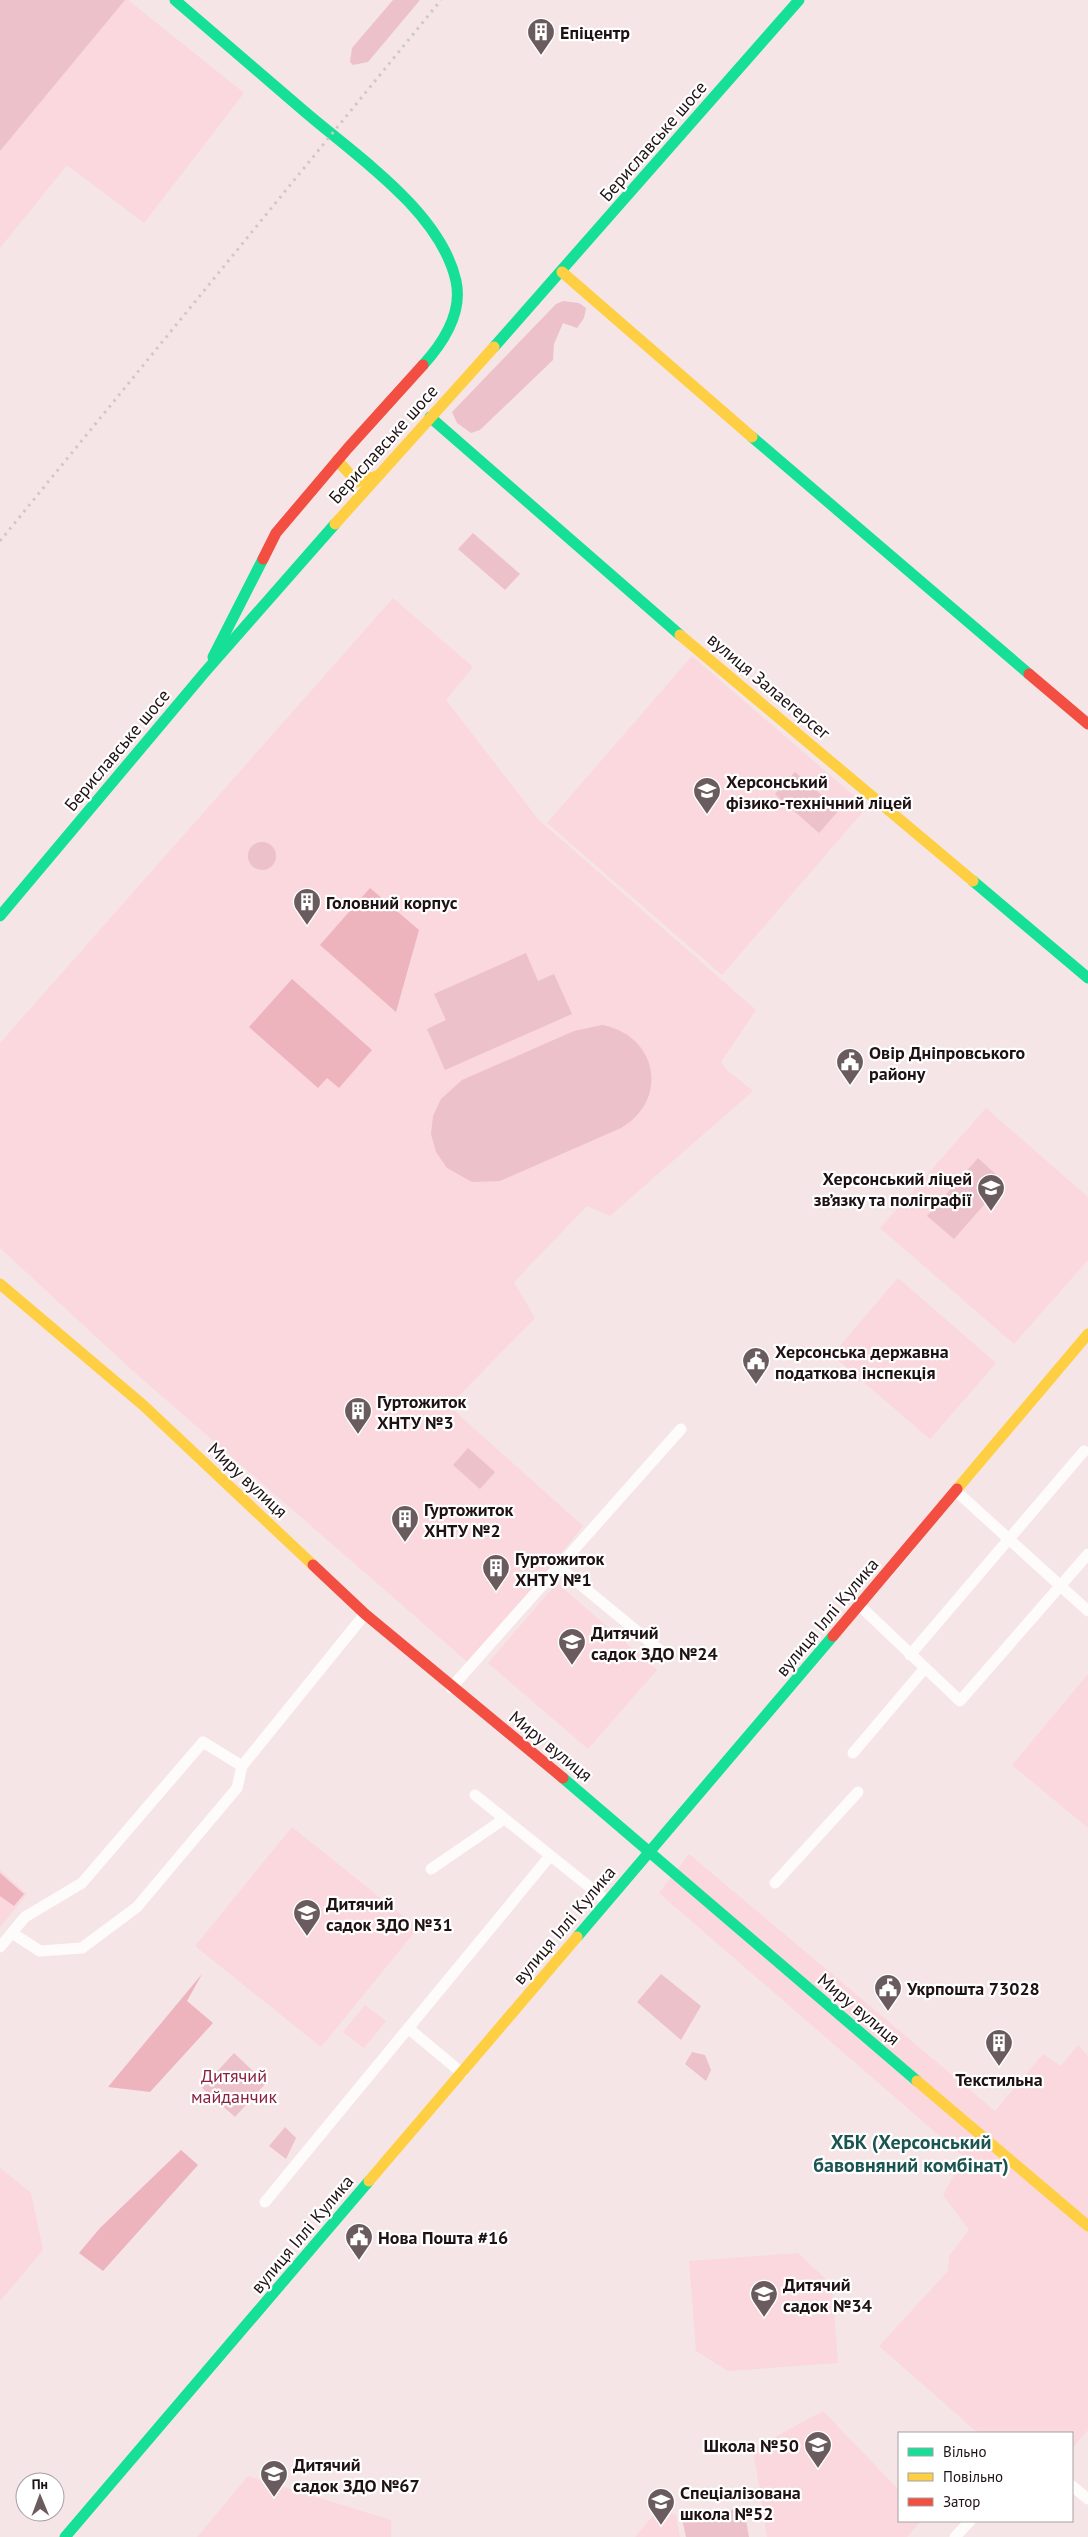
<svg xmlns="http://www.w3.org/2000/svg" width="1088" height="2537" font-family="'PT Sans',sans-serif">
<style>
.built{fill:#fad8dd}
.green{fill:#edc1c9}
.forest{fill:#edb4be}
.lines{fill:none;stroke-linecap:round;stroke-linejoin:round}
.street{stroke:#fefbfb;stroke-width:11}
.fast{stroke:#16e098;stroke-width:11}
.slow{stroke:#ffcf43;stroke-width:11}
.jam{stroke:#f24e42;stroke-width:11}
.rail{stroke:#cdc9c9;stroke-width:3;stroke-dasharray:2.5 5;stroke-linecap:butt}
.labels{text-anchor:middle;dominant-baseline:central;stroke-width:4.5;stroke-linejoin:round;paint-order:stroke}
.poi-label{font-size:18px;font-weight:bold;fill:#1f1214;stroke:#fff;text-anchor:start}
.street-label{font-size:18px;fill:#1f1214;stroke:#fff}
.park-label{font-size:18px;fill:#8a2141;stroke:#fff}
.quarter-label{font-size:20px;font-weight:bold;fill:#1b5551;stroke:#fff}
</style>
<rect width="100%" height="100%" fill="#f6e5e7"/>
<!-- built -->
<g class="built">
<path d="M125 0H128L244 93 144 223 67 165 0 248V151Z"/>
<path d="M393 598 473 667 446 700 538 819 756 1010 721 1062 727 1070 753 1091 610 1216 587 1206 514 1282 535 1318 449 1406 583 1526 471 1665 133 1371 0 1248V1043Z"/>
<path d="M692 656 867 807 722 975 547 823Z"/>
<path d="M986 1108 1088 1197V1260L1014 1344 880 1228Z"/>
<path d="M898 1278 996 1363 930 1439 832 1355Z"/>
<path d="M557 1583 657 1670 588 1749 488 1663Z"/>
<path d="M1088 1674V1828L1012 1765Z"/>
<path d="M292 1827 418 1928 321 2047 195 1946Z"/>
<path d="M689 1854 995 2111 1043 2054 1061 2066 1078 2045 1088 2056V2430L1072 2449V2433H978L879 2346 948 2271 949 2256 969 2230 943 2195 964 2157 659 1893Z"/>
<path d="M0 1870 27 1894 0 1927Z"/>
<path d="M365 2005 386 2021 364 2048 343 2032Z"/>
<path d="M0 2168 31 2193 43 2250 0 2301Z"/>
<path d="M798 2253 832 2285 838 2363 728 2371 696 2351 689 2261Z"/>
<path d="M823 2411 899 2490V2521H921L907 2537H767L753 2449Z"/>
<path d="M248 2476 391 2520V2537H197Z"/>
<path d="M658 2510 676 2515 680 2537H635Z"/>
</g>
<!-- green -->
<g class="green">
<path d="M0 0H125L0 151Z"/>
<path d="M393 0H420L368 62 353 65 350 62 352 48Z"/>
<path d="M563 301 579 303 586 308 584 318 577 328 563 323 554 344 553 360 480 430 471 433 457 423 452 412 556 304Z"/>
<path d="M473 533 520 574 505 590 458 549Z"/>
<path d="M795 772 839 810 819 833 775 794Z"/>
<circle cx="262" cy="856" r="14"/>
<path d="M526 953 538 981 554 974 572 1014 445 1070 427 1029 446 1020 434 994Z"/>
<path d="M602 1025C657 1035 670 1099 621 1128L500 1181 472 1182 447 1168 436 1152 431 1134 433 1116 441 1099 462 1080 574 1031Z"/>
<path d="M978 1158 1004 1182 954 1239 927 1216Z"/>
<path d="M468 1448 495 1472 480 1489 453 1465Z"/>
<path d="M661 1974 701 2006 681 2040 637 2002Z"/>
<path d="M692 2052 705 2055 711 2070 706 2081 685 2064Z"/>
<path d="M234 2053 266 2083 235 2117 202 2088Z"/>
<path d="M285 2127 296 2138 286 2159 269 2146Z"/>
<path d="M744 2508 749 2537H686L682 2519Z"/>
</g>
<!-- forest -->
<g class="forest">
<path d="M370 888 419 930 396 1012 320 945Z"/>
<path d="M292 979 372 1050 339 1088 327 1078 318 1088 249 1027Z"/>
<path d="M0 1873 24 1894 14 1906 0 1896Z"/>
<path d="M202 1974 187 2001 213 2023 150 2092 108 2087Z"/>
<path d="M181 2150 198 2165 103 2271 79 2253 100 2228Z"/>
</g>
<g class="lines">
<!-- street -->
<g class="street">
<path d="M956 1491 1088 1611"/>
<path d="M559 1567 661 1651"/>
<path d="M859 1605 960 1701 1088 1554"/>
<path d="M910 1655 1084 1451"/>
<path d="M451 1688 681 1429"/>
<path d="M853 1753 925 1668"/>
<path d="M475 1795 607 1901"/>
<path d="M431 1869 504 1819"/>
<path d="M775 1883 858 1792"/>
<path d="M12 1933 40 1951 82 1948 137 1907 237 1788 242 1766"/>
<path d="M0 1947 25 1917 82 1883 203 1742 242 1766 365 1614"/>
<path d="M408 2028 462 2073"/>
<path d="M265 2202 550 1856"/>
<path d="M1072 2486 1088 2499"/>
<path d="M955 2537 970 2521"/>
</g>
<!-- fast -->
<g class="fast">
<path d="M175 0C218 37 261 74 304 111 355 155 441 212 456 281 463 313 443 343 423 365"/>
<path d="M494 347 799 0"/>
<path d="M430 417 680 635"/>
<path d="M752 437 1029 674"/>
<path d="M213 657 263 559"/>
<path d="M973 881 1088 978"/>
<path d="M0 916 205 672 335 524"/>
<path d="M563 1778 917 2081"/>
<path d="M577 1937 833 1636"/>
<path d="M65 2537 369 2181"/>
</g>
<!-- slow -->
<g class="slow">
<path d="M562 272 752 437"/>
<path d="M337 460 357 482 377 476"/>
<path d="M335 524 494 347"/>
<path d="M680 635 973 881"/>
<path d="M0 1284 143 1405 313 1565"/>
<path d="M957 1489 1088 1334"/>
<path d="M917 2081 1088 2226"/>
<path d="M369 2181 577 1937"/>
</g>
<!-- jam -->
<g class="jam">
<path d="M263 559 276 533 348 448 423 365"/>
<path d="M1029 674 1088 724"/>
<path d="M313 1565 365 1614 563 1778"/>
<path d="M833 1636 957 1489"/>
</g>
<!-- rail -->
<path class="rail" d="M0 541 441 0"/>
</g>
<!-- icons -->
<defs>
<symbol id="building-pin" viewBox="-11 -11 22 30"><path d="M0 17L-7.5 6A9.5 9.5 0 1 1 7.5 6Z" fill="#6a5c5e" stroke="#fff"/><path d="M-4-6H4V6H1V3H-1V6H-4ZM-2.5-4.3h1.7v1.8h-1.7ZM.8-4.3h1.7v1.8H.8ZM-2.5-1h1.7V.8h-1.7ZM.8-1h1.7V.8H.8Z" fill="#fff"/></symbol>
<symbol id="university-pin" viewBox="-11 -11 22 30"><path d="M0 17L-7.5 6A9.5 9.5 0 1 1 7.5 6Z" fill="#6a5c5e" stroke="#fff"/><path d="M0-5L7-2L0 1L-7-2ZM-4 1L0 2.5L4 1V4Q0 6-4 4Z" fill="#fff"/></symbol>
<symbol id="civic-pin" viewBox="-11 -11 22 30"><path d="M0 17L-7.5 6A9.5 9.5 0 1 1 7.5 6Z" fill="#6a5c5e" stroke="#fff"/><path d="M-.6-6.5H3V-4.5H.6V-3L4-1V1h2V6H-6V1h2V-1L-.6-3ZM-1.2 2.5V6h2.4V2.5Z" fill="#fff"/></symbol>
<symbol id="school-pin" viewBox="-11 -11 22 30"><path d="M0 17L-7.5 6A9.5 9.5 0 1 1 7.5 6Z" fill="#6a5c5e" stroke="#fff"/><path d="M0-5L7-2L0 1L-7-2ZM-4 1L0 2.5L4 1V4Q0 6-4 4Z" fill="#fff"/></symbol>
</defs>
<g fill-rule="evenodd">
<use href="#building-pin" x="525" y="16" width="32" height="43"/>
<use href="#university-pin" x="691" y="775" width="32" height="43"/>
<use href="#building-pin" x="291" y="886" width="32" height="43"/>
<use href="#civic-pin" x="834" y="1046" width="32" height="43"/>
<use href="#university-pin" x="975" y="1172" width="32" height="43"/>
<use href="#civic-pin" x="740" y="1345" width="32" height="43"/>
<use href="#building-pin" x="342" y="1395" width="32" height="43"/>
<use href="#building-pin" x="389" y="1503" width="32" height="43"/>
<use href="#building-pin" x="480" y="1552" width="32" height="43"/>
<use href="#school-pin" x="556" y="1626" width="32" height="43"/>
<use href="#school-pin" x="291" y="1897" width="32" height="43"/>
<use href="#civic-pin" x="872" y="1972" width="32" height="43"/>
<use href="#building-pin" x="983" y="2027" width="32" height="43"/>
<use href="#civic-pin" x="343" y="2221" width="32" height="43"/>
<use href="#school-pin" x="748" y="2278" width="32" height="43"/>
<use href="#school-pin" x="802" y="2429" width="32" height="43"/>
<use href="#school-pin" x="258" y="2458" width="32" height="43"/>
<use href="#school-pin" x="645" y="2486" width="32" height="43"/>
</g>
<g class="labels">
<!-- poi labels -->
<g class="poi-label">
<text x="560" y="32">Епіцентр</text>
<text x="726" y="781">Херсонський<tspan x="726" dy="21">фізико-технічний ліцей</tspan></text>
<text x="326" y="902">Головний корпус</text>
<text x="869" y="1052">Овір Дніпровського<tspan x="869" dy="21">району</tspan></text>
<text x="972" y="1178" text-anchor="end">Херсонський ліцей<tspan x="972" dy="21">зв’язку та поліграфії</tspan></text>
<text x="775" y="1351">Херсонська державна<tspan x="775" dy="21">податкова інспекція</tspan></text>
<text x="377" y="1401">Гуртожиток<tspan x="377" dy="21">ХНТУ №3</tspan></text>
<text x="424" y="1509">Гуртожиток<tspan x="424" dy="21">ХНТУ №2</tspan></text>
<text x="515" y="1558">Гуртожиток<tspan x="515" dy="21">ХНТУ №1</tspan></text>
<text x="591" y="1632">Дитячий<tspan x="591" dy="21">садок ЗДО №24</tspan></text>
<text x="326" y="1903">Дитячий<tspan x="326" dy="21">садок ЗДО №31</tspan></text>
<text x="907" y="1988">Укрпошта 73028</text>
<text x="999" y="2079" text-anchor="middle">Текстильна</text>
<text x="378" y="2237">Нова Пошта #16</text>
<text x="783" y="2284">Дитячий<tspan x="783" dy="21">садок №34</tspan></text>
<text x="799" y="2445" text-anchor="end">Школа №50</text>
<text x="293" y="2464">Дитячий<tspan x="293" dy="21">садок ЗДО №67</tspan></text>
<text x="680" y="2492">Спеціалізована<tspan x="680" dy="21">школа №52</tspan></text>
</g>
<!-- street labels -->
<g class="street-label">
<text transform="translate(653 141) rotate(-49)">Бериславське шосе</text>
<text transform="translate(383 444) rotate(-48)">Бериславське шосе</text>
<text transform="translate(769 686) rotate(40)">вулиця Залаегерсег</text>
<text transform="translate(117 750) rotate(-50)">Бериславське шосе</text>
<text transform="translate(248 1480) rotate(43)">Миру вулиця</text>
<text transform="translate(827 1617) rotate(-50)">вулиця Іллі Кулика</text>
<text transform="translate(551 1746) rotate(39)">Миру вулиця</text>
<text transform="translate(564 1925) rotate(-50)">вулиця Іллі Кулика</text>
<text transform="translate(859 2009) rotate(40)">Миру вулиця</text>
<text transform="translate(302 2234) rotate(-50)">вулиця Іллі Кулика</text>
</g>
<!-- park labels -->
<g class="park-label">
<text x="234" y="2075">Дитячий<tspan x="234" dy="21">майданчик</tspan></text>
</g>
<!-- quarter labels -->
<g class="quarter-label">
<text x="911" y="2142">ХБК (Херсонський<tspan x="911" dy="23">бавовняний комбінат)</tspan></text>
</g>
</g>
<!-- legend -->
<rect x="898" y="2432" width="175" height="90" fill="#ffffff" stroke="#a5a0a1"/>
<rect x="908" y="2448" width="25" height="8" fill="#16e098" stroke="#a5a0a1"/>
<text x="943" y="2457" font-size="15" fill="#1f1214">Вільно</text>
<rect x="908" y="2473" width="25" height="8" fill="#ffcf43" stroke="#a5a0a1"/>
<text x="943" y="2482" font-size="15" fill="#1f1214">Повільно</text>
<rect x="908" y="2498" width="25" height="8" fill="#f24e42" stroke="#a5a0a1"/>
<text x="943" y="2507" font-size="15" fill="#1f1214">Затор</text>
<!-- north arrow -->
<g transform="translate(40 2497) rotate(359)"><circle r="24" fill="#ffffff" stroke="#a5a0a1"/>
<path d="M0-4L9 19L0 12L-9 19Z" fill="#6a5c5e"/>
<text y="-8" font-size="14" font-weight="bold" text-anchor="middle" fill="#1f1214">Пн</text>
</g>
</svg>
